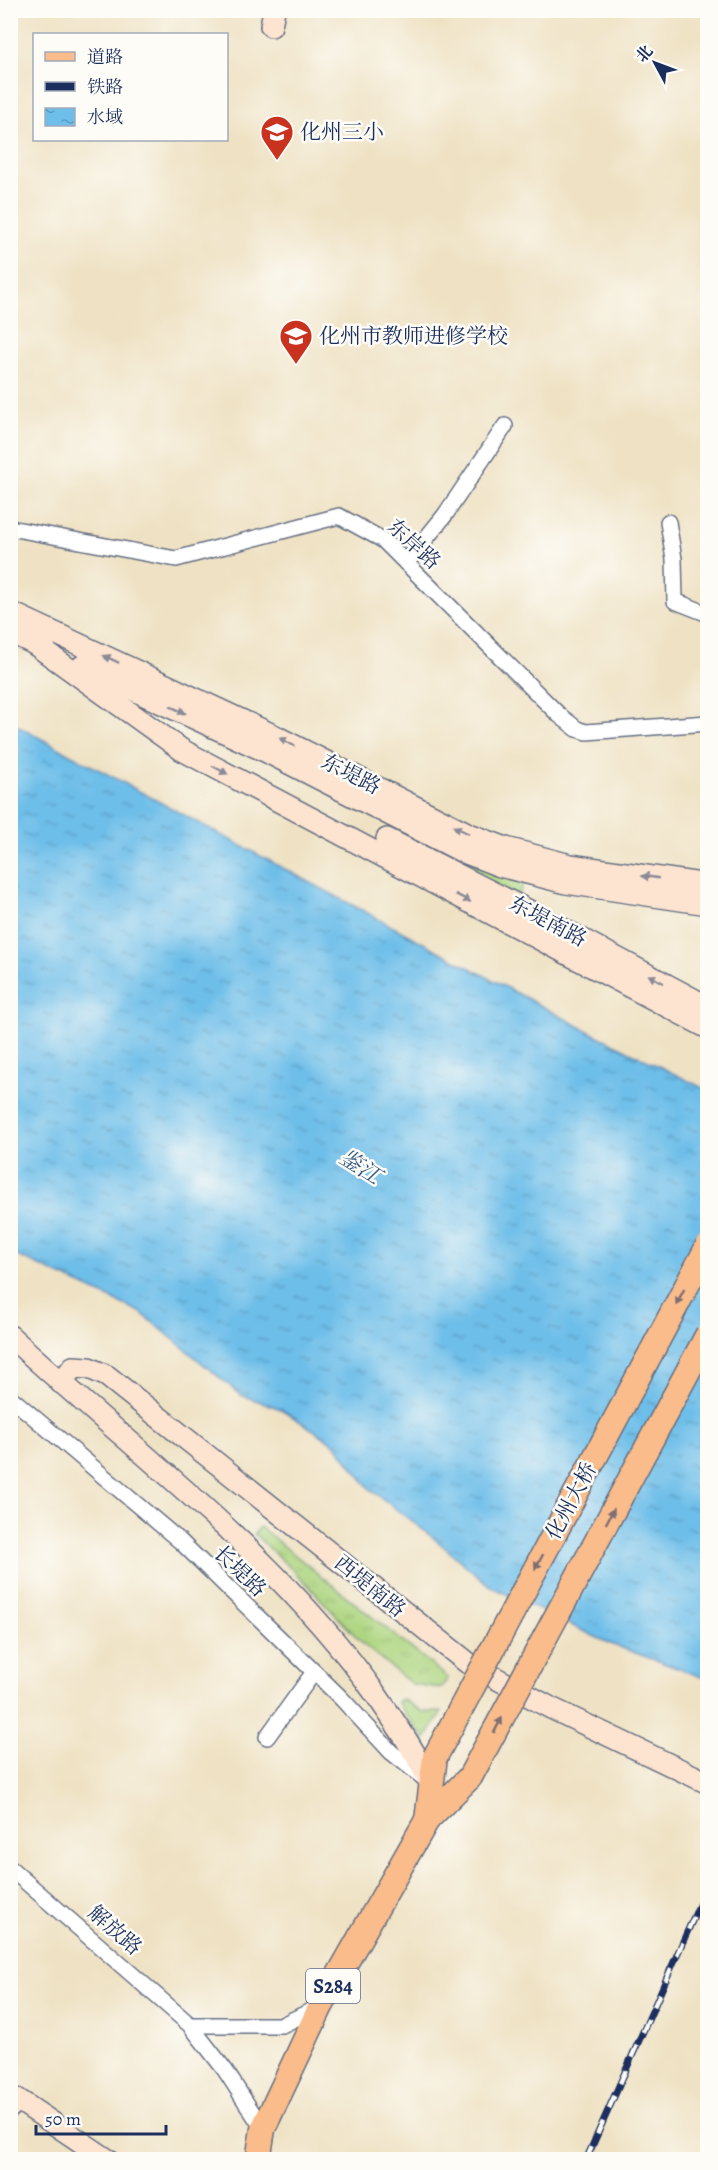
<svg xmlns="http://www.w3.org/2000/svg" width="718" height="2170" font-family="Alegreya,'Noto Serif SC',serif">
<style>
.grass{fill:url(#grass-tufts);stroke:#648270;stroke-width:1.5}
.water{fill:url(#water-ripples);stroke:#4476a4;stroke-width:1.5}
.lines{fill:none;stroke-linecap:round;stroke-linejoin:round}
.street-casing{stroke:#656e82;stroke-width:18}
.secondary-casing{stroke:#656e82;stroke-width:24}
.primary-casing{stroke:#656e82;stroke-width:27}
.street{stroke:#fff;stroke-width:15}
.secondary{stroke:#fde4d0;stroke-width:21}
.primary{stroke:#f9bc8a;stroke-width:24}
.rail-casing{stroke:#1b2f5e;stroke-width:7}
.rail{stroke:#fdfcf7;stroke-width:4.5;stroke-dasharray:14;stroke-linecap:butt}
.primary-bridge-casing{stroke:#656e82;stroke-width:27;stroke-linecap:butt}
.primary-bridge{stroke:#f9bc8a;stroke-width:24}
.oneway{fill:#8c8a97}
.oneway2{fill:#7f6e72}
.labels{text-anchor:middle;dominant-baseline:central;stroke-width:5;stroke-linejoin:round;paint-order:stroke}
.shield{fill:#fdfcf7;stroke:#5f6c8c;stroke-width:1.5}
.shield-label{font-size:20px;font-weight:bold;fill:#1b2f5e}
.poi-label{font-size:21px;fill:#1b2f5e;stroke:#fdfcf7;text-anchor:start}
.street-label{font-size:21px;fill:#1b2f5e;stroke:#fdfcf7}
.water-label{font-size:22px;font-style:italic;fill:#345a88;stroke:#fdfcf7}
</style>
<defs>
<pattern id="grass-tufts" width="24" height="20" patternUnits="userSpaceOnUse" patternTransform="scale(1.5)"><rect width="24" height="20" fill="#aed681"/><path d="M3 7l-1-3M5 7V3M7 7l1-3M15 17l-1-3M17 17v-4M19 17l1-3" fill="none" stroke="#95b872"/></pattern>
<pattern id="water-ripples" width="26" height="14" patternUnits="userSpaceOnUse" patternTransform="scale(1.5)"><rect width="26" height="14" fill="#6dbee9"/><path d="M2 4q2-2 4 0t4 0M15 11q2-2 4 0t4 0" fill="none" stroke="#599bc0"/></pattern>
</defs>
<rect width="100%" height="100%" fill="#fdfcf7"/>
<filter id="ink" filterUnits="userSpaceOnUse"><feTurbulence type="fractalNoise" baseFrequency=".0167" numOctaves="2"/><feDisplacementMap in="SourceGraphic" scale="12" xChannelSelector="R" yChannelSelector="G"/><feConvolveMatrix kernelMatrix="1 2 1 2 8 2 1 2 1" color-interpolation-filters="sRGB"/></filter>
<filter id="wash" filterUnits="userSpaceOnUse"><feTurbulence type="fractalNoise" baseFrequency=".008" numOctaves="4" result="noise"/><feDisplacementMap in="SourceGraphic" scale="24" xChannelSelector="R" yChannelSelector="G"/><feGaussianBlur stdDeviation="1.35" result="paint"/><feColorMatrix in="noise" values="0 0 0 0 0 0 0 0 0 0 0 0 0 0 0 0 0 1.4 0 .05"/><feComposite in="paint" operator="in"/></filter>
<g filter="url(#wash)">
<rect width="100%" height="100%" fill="#efe2c4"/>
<!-- grass -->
<g class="grass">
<path d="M428 845 525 880 518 897 426 848Z"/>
<path d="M260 1527 448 1678 441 1688 412 1684 393 1669 364 1645 301 1578 254 1534Z"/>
<path d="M401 1699 423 1712H442L425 1740 397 1702Z"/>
</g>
<!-- water -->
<path class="water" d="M10 722 590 1032 707 1090V1679L608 1643 490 1586 436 1540 370 1489 335 1444 281 1409 241 1395 140 1312 11 1253Z"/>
</g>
<g filter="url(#ink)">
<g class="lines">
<defs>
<g id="street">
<path d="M668 522 674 559 675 601 708 614"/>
<path d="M10 528 176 559 339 516 383 540 559 715 577 729 586 732 708 723"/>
<path d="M406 563 445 515 505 426"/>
<path d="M10 1397 181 1542 341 1698 391 1752 425 1779"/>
<path d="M267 1737 314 1672"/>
<path d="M10 1868 190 2025 225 2070 263 2129"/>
<path d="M190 2025H282L321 2006"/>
</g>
<g id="secondary">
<path d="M271 26 274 10"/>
<path d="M10 612 273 735 469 834 506 848 570 865 708 885"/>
<path d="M10 632 45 649"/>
<path d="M33 643 182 750 708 1028"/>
<path d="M82 666 265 751 461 851 500 866 566 883 708 904"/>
<path d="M387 839 533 913 708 1007"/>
<path d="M10 1336C136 1453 277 1554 377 1696 397 1725 416 1752 431 1785"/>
<path d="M61 1383 73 1367 89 1368 107 1376 468 1663 551 1708 708 1783"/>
<path d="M10 2107 17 2099 108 2160"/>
</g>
<g id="primary">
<path d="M427 1820 435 1757"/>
<path d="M258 2160 263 2129 321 2006 427 1820 470 1777"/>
</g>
</defs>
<!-- street casing -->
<use href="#street" class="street-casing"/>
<!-- secondary casing -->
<use href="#secondary" class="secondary-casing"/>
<!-- primary casing -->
<use href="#primary" class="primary-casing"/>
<!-- street -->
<use href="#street" class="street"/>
<!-- secondary -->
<use href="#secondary" class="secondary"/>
<!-- primary -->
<use href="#primary" class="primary"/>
<defs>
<path id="rail" d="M586 2160 708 1885"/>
</defs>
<!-- rail casing -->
<use href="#rail" class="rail-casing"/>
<!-- rail -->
<use href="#rail" class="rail"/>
<defs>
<g id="primary-bridge">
<path d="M435 1757 708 1246"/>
<path d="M470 1777 708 1334"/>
</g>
</defs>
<!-- primary-bridge casing -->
<use href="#primary-bridge" class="primary-bridge-casing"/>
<!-- primary-bridge -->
<use href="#primary-bridge" class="primary-bridge"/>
</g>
<!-- one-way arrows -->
<defs><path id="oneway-solid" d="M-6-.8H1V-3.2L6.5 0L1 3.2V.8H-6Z" transform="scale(1.5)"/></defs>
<g class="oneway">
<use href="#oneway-solid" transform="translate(111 659) rotate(-155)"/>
<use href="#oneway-solid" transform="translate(178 710) rotate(25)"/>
<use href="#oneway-solid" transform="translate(287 742) rotate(-153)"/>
<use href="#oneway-solid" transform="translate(220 770) rotate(28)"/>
<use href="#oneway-solid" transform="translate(461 830) rotate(-154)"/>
<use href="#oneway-solid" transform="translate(650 877) rotate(-172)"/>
<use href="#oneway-solid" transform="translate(463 898) rotate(27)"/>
<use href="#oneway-solid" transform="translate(656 979) rotate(-152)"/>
</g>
<g class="oneway2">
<use href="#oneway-solid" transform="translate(680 1297) rotate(118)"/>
<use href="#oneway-solid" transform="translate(610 1516) rotate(-62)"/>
<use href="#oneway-solid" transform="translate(539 1562) rotate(118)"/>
<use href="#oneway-solid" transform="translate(498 1725) rotate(-62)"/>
</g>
</g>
<!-- icons -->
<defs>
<symbol id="school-pin" viewBox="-11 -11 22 30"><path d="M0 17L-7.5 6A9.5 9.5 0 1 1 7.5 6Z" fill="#c8321e" stroke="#fdfcf7"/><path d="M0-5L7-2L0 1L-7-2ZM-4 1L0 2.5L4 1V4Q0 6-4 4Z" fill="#fff"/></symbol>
</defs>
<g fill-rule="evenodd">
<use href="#school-pin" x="258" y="113" width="38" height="52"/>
<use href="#school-pin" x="277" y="317" width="38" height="52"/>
</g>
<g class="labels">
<!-- shield labels -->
<rect class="shield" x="306" y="1969" width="54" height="34" rx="4.5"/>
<g class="shield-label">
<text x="333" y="1986">S284</text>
</g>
<!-- poi labels -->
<g class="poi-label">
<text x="300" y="132">化州三小</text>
<text x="319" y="336">化州市教师进修学校</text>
</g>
<!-- street labels -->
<g class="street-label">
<text transform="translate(414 544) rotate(42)">东岸路</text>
<text transform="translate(351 774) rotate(27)">东堤路</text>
<text transform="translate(548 921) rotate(28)">东堤南路</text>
<text transform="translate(571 1501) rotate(-62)">化州大桥</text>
<text transform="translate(240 1571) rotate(44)">长堤路</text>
<text transform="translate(370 1586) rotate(39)">西堤南路</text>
<text transform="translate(115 1930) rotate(41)">解放路</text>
</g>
<!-- water labels -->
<g class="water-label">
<text transform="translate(360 1167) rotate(32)">鉴江</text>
</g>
</g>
<!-- margin -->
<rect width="718" height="2170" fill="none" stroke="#fdfcf7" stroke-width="36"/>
<!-- legend -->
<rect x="33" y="33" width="195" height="108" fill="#fdfcf7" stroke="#a3aaba" stroke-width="1.5"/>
<rect x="45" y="52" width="30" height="9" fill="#f9bc8a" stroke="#a3aaba" stroke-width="1.5"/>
<text x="87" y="63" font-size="18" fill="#1b2f5e">道路</text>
<rect x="45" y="82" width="30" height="9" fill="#1b2f5e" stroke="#a3aaba" stroke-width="1.5"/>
<text x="87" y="93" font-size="18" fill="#1b2f5e">铁路</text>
<rect x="45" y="108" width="30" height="18" fill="url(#water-ripples)" stroke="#a3aaba" stroke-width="1.5"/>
<text x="87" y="123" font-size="18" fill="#1b2f5e">水域</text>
<!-- north arrow -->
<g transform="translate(655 63) rotate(311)" stroke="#fdfcf7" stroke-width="4.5" paint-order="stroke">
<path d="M0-4.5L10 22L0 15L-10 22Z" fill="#1b2f5e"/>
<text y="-9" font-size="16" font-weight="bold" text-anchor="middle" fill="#1b2f5e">北</text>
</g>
<!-- scale -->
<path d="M36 2125v9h130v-9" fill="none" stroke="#1b2f5e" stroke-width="3"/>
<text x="45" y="2125" font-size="18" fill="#1b2f5e" stroke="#fdfcf7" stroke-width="4.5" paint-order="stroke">50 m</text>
</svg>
